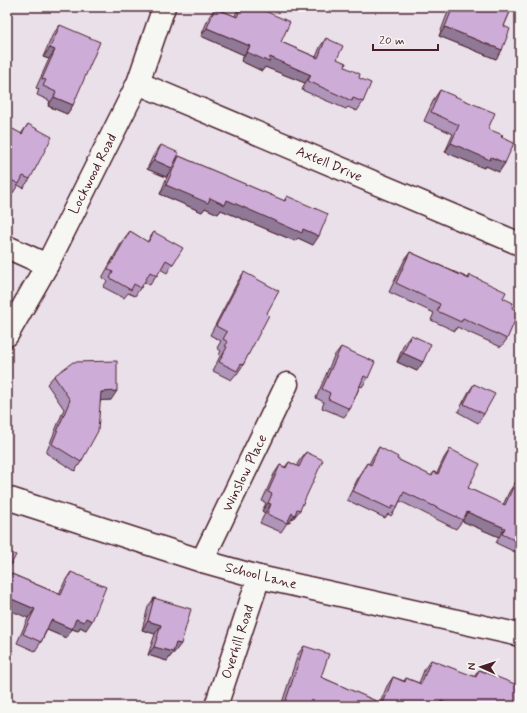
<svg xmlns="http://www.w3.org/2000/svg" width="527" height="713" font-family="Mynerve,sans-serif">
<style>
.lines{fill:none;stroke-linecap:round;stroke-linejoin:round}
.minor-casing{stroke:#4a1f2b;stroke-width:25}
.minor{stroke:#f6f6f2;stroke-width:22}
.wall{fill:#b095ba;stroke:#4a1f2b}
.shaded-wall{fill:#907997;stroke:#4a1f2b}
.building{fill:#cdadd8;stroke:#4a1f2b}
.labels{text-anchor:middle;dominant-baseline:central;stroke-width:3;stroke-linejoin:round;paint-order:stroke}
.street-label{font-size:14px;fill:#4a1f2b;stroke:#f6f6f2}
</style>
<rect width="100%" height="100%" fill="#eae0ea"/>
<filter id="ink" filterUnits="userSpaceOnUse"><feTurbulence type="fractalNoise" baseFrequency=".025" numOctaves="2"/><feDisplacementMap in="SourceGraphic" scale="8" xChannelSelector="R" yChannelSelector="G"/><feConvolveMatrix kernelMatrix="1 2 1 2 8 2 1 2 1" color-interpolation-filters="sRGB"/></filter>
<g filter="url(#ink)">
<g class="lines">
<defs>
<g id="minor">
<path d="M138 83 520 244"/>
<path d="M7 247 47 265"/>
<path d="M7 335 47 265 138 83 164 7"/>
<path d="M7 498 202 561 259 577 520 635"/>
<path d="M202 561 287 384"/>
<path d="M216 706 259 577"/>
</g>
</defs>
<!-- minor casing -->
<use href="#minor" class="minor-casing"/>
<!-- minor -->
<use href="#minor" class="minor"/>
</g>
<!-- wall -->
<g class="wall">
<path d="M240 7H256L281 42 316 57 320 47 326 38 337 59 345 67 359 78 363 102 357 111 348 107 346 109 302 90 305 83 265 67 262 71 241 61 244 55 201 36 209 17 215 8 235 16 237 11Z"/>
<path d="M446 7H512L504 26 502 50 496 59 439 36 449 9 445 8Z"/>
<path d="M60 25 73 105 67 114 48 106 50 101 37 95 39 89 36 88 49 59 43 57 53 34Z"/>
<path d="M440 90 488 129 501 137 505 163 499 172 486 166 484 168 445 152 453 134 424 121 434 99Z"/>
<path d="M28 124 30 179 23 188 18 185 13 193 7 190V126L21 134Z"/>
<path d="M161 145 176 161 179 156 284 201 287 196 313 245 298 238 295 241 221 210 218 214 205 208 202 212 160 194 169 172 166 177 147 169 154 154Z"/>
<path d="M130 231 147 242 154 232 173 264 167 273 160 269 150 285 144 282 135 296 128 293 124 298 103 287 107 281 102 278 123 240Z"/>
<path d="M410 252 468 278 470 275 503 298 512 308 507 339 501 347 457 327 455 331 431 320 434 313 389 292 404 261Z"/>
<path d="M244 272 267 313 243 365 237 374H236L231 380 213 371 220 356 219 355 221 351 217 348 221 341 210 335 238 281Z"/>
<path d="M411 335 417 371 397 362 404 344Z"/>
<path d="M341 347 368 378 362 387 360 386 350 409 344 417 322 408 324 402 316 398 334 356Z"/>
<path d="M54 376 111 400H101L81 462 75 471 46 453 64 409 47 384Z"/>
<path d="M474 384 484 414 478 423 458 412 468 393Z"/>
<path d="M379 447 397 459 431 476 434 472 437 473 444 458 450 449 468 488 503 505 509 492 515 483 520 486V551L517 549 515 552 496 543 499 537 462 521 456 529 400 501 397 507 391 516 388 514 385 518 347 500 361 472 367 463 369 464 373 456Z"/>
<path d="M306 452 300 510 293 519 292 518 289 523H287L281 532 260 523 265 513 262 511 266 503 262 501 274 474 280 465 285 467 289 462 297 466 299 461Z"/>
<path d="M7 572 59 594 65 581 71 572 86 630 80 627 78 631 72 629 66 638 47 630 41 642 35 651 17 643 28 618Z"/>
<path d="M154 598 174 653H173L167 661 148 655 155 634 142 630 148 607Z"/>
<path d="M304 646 321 677 380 703 387 686 393 677 404 681 406 678 419 683 425 668 431 660 474 677 479 670 520 706H281L298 654Z"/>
</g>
<!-- shaded-wall -->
<g class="shaded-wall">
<path d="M446 7H451L449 9 445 8Z"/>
<path d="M445 27 502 50 496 59 439 36Z"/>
<path d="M207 28 250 46 244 55 201 36Z"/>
<path d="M50 48 55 50 49 59 43 57Z"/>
<path d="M247 52 270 57 311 75 305 83 265 67 262 71 241 61Z"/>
<path d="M54 97 73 105 67 114 48 106Z"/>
<path d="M451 143 491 157 505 163 499 172 486 166 484 168 445 152Z"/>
<path d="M154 160 172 168 166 177 147 169Z"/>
<path d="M166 185 210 198 227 200 303 229 319 236 313 245 298 238 295 241 221 210 218 214 205 208 202 212 160 194Z"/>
<path d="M403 353 423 362 417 371 397 362Z"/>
<path d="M117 391 111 400 95 401 101 392Z"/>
<path d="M268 503 271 504 265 513 262 511Z"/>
<path d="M467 512 505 528 499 537 462 521Z"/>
<path d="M292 513 295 515 289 523 286 522Z"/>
<path d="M7 597 35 609 28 618 7 609Z"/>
<path d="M86 618 92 621 86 630 80 627 78 631 70 628 76 619Z"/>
<path d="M51 620 72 629 66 638 45 629Z"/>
<path d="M148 621 161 625 155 634 142 630Z"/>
<path d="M176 643 181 644 174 653H173L167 661 148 655 154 647Z"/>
<path d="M441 701 454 706H437Z"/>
</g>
<!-- building -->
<g class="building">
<path d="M241 7H256L290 22 281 42 318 58 326 38 343 46 337 59 346 63 345 67 360 74 359 78 371 83 363 102 353 98 352 101 308 81 311 75 270 57 269 62 247 52 250 46 207 28 215 8 237 17Z"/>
<path d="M453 7H512L504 26 510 29 502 50 445 27Z"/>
<path d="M60 25 100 42 73 105 54 97 56 92 43 86 46 80 42 79 55 50 50 48Z"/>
<path d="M440 90 495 113 488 129 503 135 501 137 514 143 505 163 491 157 490 160 451 143 459 125 431 112Z"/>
<path d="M28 124 52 137 30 179 23 176 19 184 7 178V163L12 154 7 151V126L22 134Z"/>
<path d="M161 145 179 153 172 168 154 160Z"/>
<path d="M179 156 285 201 287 196 328 214 319 236 303 229 302 233 227 200 225 205 210 198 208 203 166 185Z"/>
<path d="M130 231 148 242 154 232 183 248 173 264 166 260 157 276 150 272 141 288 134 284 131 290 110 278 113 272 108 269Z"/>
<path d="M410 252 469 279 470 275 506 292 503 298 513 303 512 308 519 311 507 339 463 318 461 322 437 311 440 304 396 283Z"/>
<path d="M244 272 279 291 267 313 269 315 243 365 241 364 237 371 219 362 227 347 225 346 228 342 223 339 227 332 216 326Z"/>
<path d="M411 335 431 344 423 362 403 353Z"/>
<path d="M341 347 375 362 368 378 364 376 350 409 328 399 330 393 322 389Z"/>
<path d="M117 361V391L101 392 98 431 81 462 52 444 70 400 54 376 73 362Z"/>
<path d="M474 384 495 394 484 414 464 404Z"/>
<path d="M379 447 398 457 397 459 432 476 434 472 438 474 450 449 480 464 468 488 505 505 515 483 520 486V543L502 534 505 528 467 512 463 520 404 492 397 507 393 505 391 509 353 491 367 463 371 465Z"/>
<path d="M306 452 323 460 300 510 297 509 295 515 292 513 287 523 267 514 271 504 268 503 272 494 268 492 280 465 286 468 289 462 299 467Z"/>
<path d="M7 551 16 555 7 572 61 595 71 572 106 587 92 621 86 618 84 622 76 619 72 629 51 620 41 642 23 634 35 609 7 597Z"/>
<path d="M154 598 191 609 181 644 176 643 173 652 154 647 161 625 148 621Z"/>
<path d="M304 646 329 654 321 677 383 704 393 677 405 682 406 678 421 684 431 660 476 677 479 670 520 686V706H454L441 701 439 706H284Z"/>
</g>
</g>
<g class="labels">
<!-- street labels -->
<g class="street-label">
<text transform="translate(329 164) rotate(23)">Axtell Drive</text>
<text transform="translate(93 174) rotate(-63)">Lockwood Road</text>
<text transform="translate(245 473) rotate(-64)">Winslow Place</text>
<text transform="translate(261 576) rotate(14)">School Lane</text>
<text transform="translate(238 642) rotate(-72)">Overhill Road</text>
</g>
</g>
<!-- margin -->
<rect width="527" height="713" fill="none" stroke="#f6f6f2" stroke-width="24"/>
<rect x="12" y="12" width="503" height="689" fill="none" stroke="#4a1f2b" stroke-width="1.5" filter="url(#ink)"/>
<!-- north arrow -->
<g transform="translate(481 667) rotate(273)" stroke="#f6f6f2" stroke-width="3" paint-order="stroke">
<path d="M0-3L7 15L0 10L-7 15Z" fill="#4a1f2b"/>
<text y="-6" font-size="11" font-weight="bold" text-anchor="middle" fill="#4a1f2b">N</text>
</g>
<!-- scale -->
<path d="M373 44v6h65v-6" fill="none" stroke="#4a1f2b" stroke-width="2"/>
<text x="379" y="44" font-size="12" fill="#4a1f2b" stroke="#f6f6f2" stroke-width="3" paint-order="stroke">20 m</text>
</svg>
